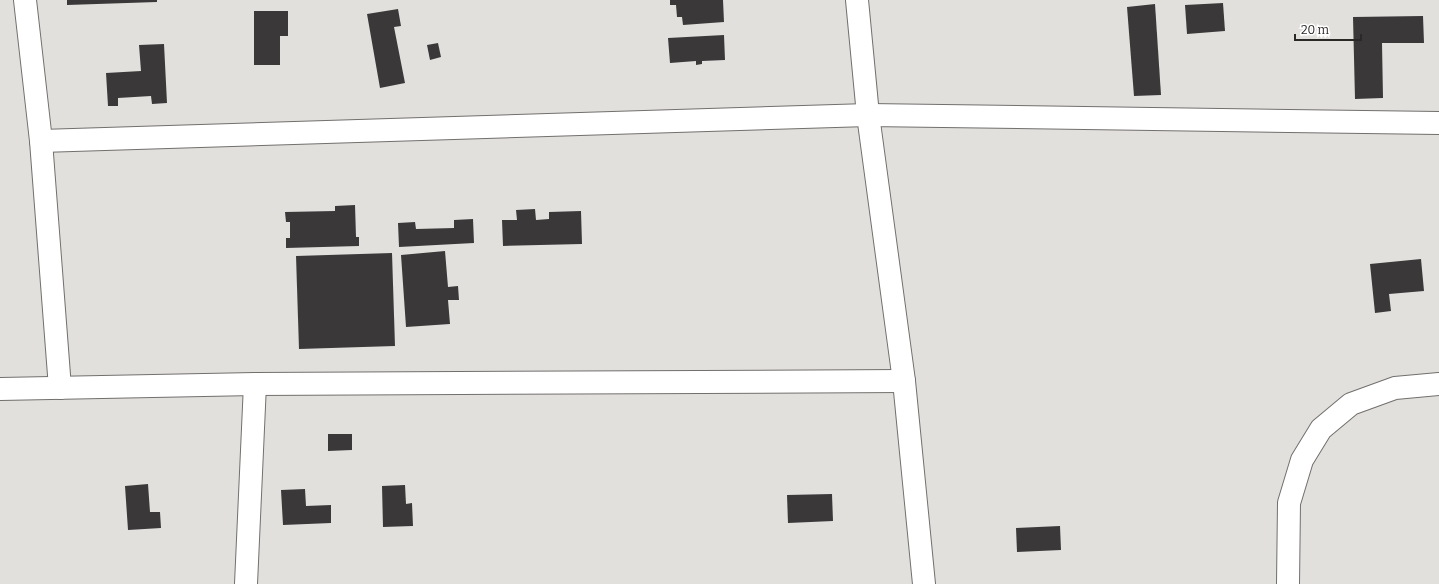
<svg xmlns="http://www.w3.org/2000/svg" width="1439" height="584" font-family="Bitter,serif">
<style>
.building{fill:#3b383a}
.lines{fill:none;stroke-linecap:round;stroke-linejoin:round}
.minor-casing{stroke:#726f6d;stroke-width:24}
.minor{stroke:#fff;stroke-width:22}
</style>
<rect width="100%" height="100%" fill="#e2e0dd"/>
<!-- building -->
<g class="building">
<path d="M67 0H157V2L67 5Z"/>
<path d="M670 0H723L724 22 683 25 682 17H677L676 5H670Z"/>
<path d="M1223 3 1225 31 1187 34 1185 5Z"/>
<path d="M1155 4 1161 95 1134 96 1127 7Z"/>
<path d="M398 9 401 26 394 27 405 83 380 88 367 14Z"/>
<path d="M254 11H288V36H280V65H254Z"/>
<path d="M1423 16 1424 43H1382L1383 98 1355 99 1353 17Z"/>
<path d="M724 35 725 60 702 61V64L696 65V61L670 63 668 38Z"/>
<path d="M438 43 441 57 430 60 427 45Z"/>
<path d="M164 44 167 103 152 104 151 96 118 98V106H108L106 73 141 71 139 45Z"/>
<path d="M355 205 356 237H359V246L286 248V238H290V222H286L285 212 335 211V206Z"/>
<path d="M535 209 536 220 549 219V212L581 211 582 244 503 246 502 220H517L516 210Z"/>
<path d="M473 219 474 243 399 247 398 223 415 222 416 229 454 228V220Z"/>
<path d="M445 251 448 287 458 286 459 300H448L450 324 406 327 401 255Z"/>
<path d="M392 253 395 346 299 349 296 256Z"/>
<path d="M1421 259 1424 291 1389 294 1391 311 1375 313 1370 264Z"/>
<path d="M328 434H352V450L328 451Z"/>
<path d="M148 484 150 512H160L161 528 128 530 125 486Z"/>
<path d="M405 485 406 504 412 503 413 526 383 527 382 486Z"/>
<path d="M305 489 306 506 331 505V523L283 525 281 490Z"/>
<path d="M832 494 833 521 788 523 787 495Z"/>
<path d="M1060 526 1061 550 1017 552 1016 528Z"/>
</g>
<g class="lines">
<defs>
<g id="minor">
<path d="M25 0 41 141 60 388"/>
<path d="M857 0 868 115 904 381 924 584"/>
<path d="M41 141 868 115 1439 123"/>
<path d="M0 389 255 384 904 381"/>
<path d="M246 584 255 384"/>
<path d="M1288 584 1289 503 1302 460 1321 429 1351 404 1395 388 1439 384"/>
</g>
</defs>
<!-- minor casing -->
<use href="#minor" class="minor-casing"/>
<!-- minor -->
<use href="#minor" class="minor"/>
</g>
<!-- scale -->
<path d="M1295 34v6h66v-6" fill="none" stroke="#2a2928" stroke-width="2"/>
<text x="1301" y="34" font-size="12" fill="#2a2928" stroke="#ffffff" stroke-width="3" paint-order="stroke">20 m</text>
</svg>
